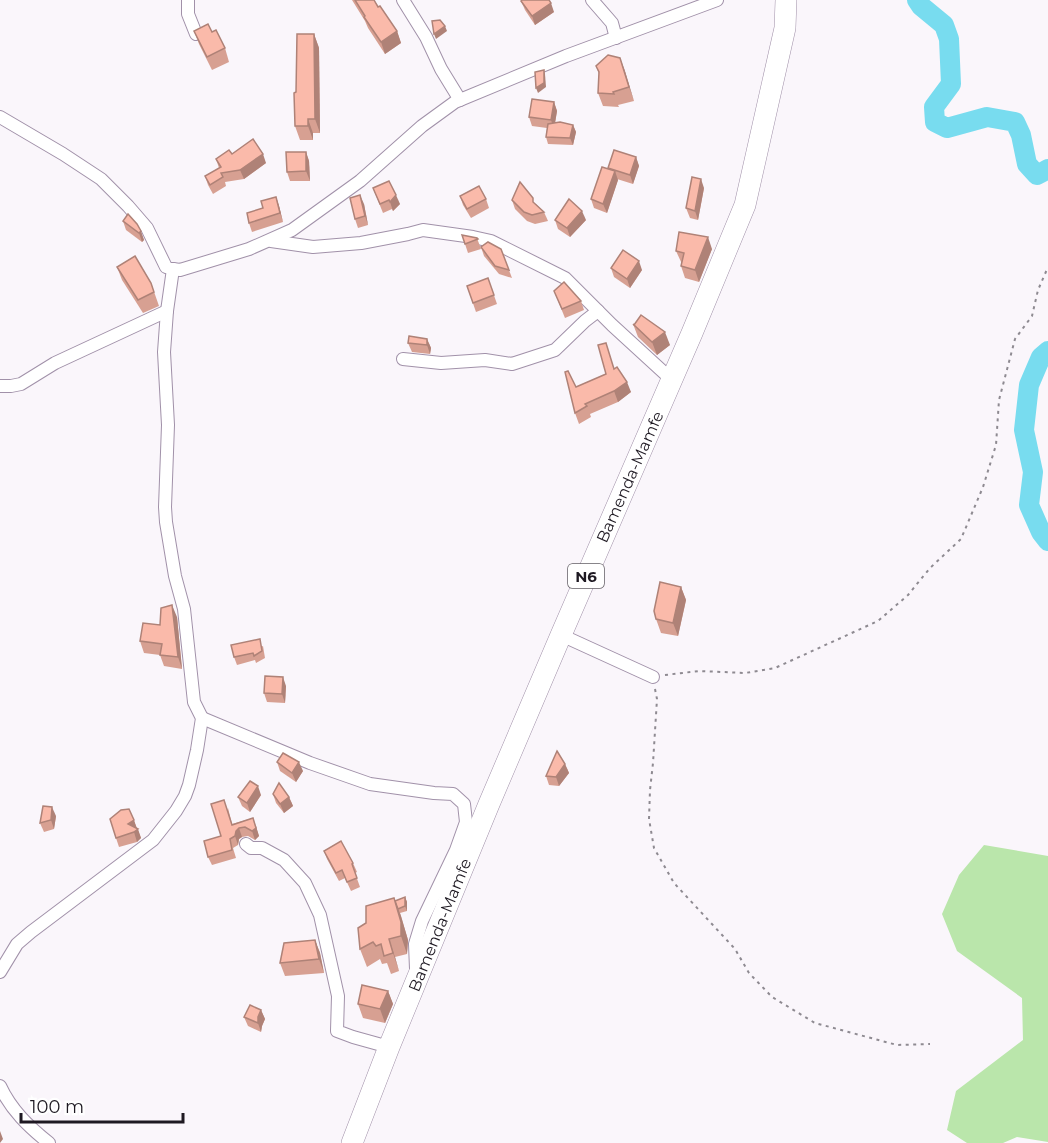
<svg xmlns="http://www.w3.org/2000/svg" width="1048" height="1143" font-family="Montserrat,sans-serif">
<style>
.green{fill:#bae6ab}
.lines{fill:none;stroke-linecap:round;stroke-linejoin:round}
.river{stroke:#78dcef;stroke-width:20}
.minor-casing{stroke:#a191a9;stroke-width:14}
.trunk-casing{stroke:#a191a9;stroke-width:22}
.path{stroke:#8e8a91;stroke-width:2;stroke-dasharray:3 4.5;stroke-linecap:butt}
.minor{stroke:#fff;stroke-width:12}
.trunk{stroke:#fff;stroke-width:21}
.wall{fill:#d7a092}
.shaded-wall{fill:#af8277}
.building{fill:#fabaaa;stroke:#af8277;stroke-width:1.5}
.labels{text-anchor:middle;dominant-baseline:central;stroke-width:6;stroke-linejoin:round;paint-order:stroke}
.shield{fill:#fff;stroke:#625e64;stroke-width:1.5}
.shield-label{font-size:15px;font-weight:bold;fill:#1e1922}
.street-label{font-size:16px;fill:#1e1922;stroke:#fff}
</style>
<rect width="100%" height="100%" fill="#faf6fb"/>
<!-- green -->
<path class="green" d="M984 845 1048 856V1142L1017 1137 1003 1143H967L947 1130 956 1091 1023 1040 1022 998 957 951 942 914 959 875Z"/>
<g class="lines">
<!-- river -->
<g class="river">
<path d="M917 0 921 6 944 25 949 39 951 84 934 107 935 122 947 128 987 117 1015 122 1021 135 1027 164 1037 175 1048 169"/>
<path d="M1048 351 1041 357 1029 385 1024 430 1033 472 1029 505 1041 532 1048 541"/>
</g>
<defs>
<g id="minor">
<path d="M188 0V14L196 34"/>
<path d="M403 0 426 37 441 69 460 100"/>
<path d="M592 0 612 23 616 38"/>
<path d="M0 117 63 154 101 179 128 206 147 228 166 267 173 269 180 270 249 249 292 230 360 181 422 126 455 102 566 56 717 0"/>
<path d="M271 241 313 247 361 243 408 234 423 230 473 237 491 241 565 278 612 325 672 380"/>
<path d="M403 359 441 363 485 360 512 364 555 350 585 321 598 311"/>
<path d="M0 386H11L21 384 55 363 167 311"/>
<path d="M561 635 653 677"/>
<path d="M202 718 310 763 370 784 434 793 453 794 464 804 466 822 456 850 422 921 415 944 416 969"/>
<path d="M246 844 251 848H262L284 860 305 883 320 915 338 996 337 1031 353 1037 389 1047"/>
<path d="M0 972 17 944 31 932 153 840 176 811 185 796 189 785 197 750 202 718 194 702 184 609 175 576 166 522 165 507 168 425 164 352 167 311 173 269"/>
<path d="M0 1086C11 1110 29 1127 49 1143"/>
</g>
<path id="trunk" d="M352 1143 389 1047 489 804 561 635 692 333 745 205 785 28 786 0"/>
</defs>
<!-- minor casing -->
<use href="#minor" class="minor-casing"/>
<!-- trunk casing -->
<use href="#trunk" class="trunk-casing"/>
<!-- path -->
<g class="path">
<path d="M665 675 699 671 745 673 775 668 878 621 908 595 930 568 961 539 983 487 996 445 999 400 1015 339 1032 316 1038 290 1048 267"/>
<path d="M655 689 657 699 653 763 650 790 649 819 654 848 674 883 735 949 749 973 772 997 815 1023 897 1045 930 1044"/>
</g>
<!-- minor -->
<use href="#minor" class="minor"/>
<!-- trunk -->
<use href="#trunk" class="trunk"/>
</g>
<!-- wall -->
<g class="wall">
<path d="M352 0H374L397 31 401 43 385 54 368 28 365 21Z"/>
<path d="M521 1 554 12 535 25 525 10Z"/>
<path d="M194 31 212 32 225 48 229 62 212 70 199 44Z"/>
<path d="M314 34 319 48 320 133H313V140H300L295 126 296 92Z"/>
<path d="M620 58 634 101 618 105 619 107 603 106 598 93 599 74 596 66Z"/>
<path d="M554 102 557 111 555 123 573 125 576 132 573 145 548 144 546 137 547 128 532 126 529 117Z"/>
<path d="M306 152 309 161 310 181H290L287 172Z"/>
<path d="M232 154 266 163 244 179 225 182 226 186 213 194 208 185 205 176 219 168 216 159Z"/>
<path d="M636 157 639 166 633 184 617 179 618 180 607 213 594 208 591 199 608 169V168Z"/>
<path d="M373 188 400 204 393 211 392 209 383 213Z"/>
<path d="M704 188 698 220 690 218 686 208Z"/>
<path d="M460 196 486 199 489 208 471 218 463 205Z"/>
<path d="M276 197 279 206 283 222 252 232 249 223 263 208Z"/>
<path d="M512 200 536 204 544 212 548 221 535 224 527 221 515 209Z"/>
<path d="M364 204 368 225 358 228 355 219Z"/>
<path d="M555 220H586L570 237 558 229Z"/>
<path d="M123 221 137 224 144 240 142 242 126 230Z"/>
<path d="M462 235 477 238 481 249 468 253Z"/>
<path d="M481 247 501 249 512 278 499 274 484 256Z"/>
<path d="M712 249 699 282 685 278 681 266 682 264 676 251Z"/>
<path d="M117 267 151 283 159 306 143 313 122 280Z"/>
<path d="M611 268 642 270 630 288 614 277Z"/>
<path d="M488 278 497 304 476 312 467 286Z"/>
<path d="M554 291 581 301 584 310 565 318Z"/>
<path d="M633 324 634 325 670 345 657 355 638 337Z"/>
<path d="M427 339 431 348 430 354 412 352 408 343Z"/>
<path d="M606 343 614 369 631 392 618 402 590 414 591 417 579 424 575 413 576 387 606 374Z"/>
<path d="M681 587 686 600 678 636 661 633 656 619Z"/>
<path d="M177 617 182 669 164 666 160 655 144 653 140 641 160 625Z"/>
<path d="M263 646 265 658 256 663 255 660 237 665 234 657Z"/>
<path d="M286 686 285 703 267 702 264 693Z"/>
<path d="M277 762 303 771 296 782 280 771Z"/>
<path d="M565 764 569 773 559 786 549 785 546 776Z"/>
<path d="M273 794 289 797 293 806 284 813 276 803Z"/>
<path d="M261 795 250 812 242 806 238 797Z"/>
<path d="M228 808 232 824 253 818 259 836 255 840 248 836 242 837 239 839 238 845 233 848 236 858 212 865 208 857 221 836Z"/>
<path d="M129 809 141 838 137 842 119 847 116 838Z"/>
<path d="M56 816 54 829 44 832 40 823Z"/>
<path d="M324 851 353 863 357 872 355 873 360 887 351 891 345 878 339 881 327 859Z"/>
<path d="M405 897 407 902V911L400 913 408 940 407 954 395 957 399 971 391 974 387 963 382 964 380 959 367 967 360 949 366 923 395 901Z"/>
<path d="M315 940 320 953 324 973 285 976 280 963Z"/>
<path d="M388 991 393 1004 385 1023 363 1018 358 1004Z"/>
<path d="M261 1010 265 1019 262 1026 261 1032 248 1026 244 1017Z"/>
</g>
<!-- shaded-wall -->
<g class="shaded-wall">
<path d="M551 3 554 12 535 25 532 16Z"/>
<path d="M445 26 447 31 436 39 434 34Z"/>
<path d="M397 31 401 43 385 54 381 42Z"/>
<path d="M314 34 319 48 320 133 315 119Z"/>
<path d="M620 58 625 71 634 101 629 87Z"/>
<path d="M544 70 545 74 546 87 538 93 536 88Z"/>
<path d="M554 102 557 111 554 129 551 120Z"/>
<path d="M308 119 313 133V140L308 126Z"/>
<path d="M573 125 576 132 573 145 570 138Z"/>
<path d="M306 152 309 161 310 181 306 171Z"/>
<path d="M263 154 266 163 244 179 240 170Z"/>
<path d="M636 157 639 166 633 184 630 175Z"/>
<path d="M615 171 618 180 607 213 603 204Z"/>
<path d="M701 179 704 188 698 220 695 211Z"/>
<path d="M360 195 364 204 368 225 365 216Z"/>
<path d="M396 195 400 204 393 211 390 202Z"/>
<path d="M276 197 279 206 283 222 280 213Z"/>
<path d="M582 211 586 220 570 237 567 228Z"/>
<path d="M141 231 144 240 142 242 139 233Z"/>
<path d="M708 237 712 249 699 282 695 270Z"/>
<path d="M639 261 642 270 630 288 627 279Z"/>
<path d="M665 332 670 345 657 355 652 342Z"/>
<path d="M427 339 431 348 430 354 427 345Z"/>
<path d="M627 382 631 392 618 402 614 391Z"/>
<path d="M681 587 686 600 678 636 673 623Z"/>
<path d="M172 605 177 617 182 669 178 657Z"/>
<path d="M283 677 286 686 285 703 282 694Z"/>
<path d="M299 762 303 771 296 782 292 773Z"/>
<path d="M565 764 569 773 559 786 556 777Z"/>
<path d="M258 786 261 795 250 812 247 803Z"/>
<path d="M289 797 293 806 284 813 280 804Z"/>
<path d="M52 807 56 816 54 829 51 820Z"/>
<path d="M134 820 137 829 128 824Z"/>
<path d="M256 826 259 836 255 840 252 831Z"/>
<path d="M239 828 242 837 239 839 238 845 235 836 236 831Z"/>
<path d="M138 829 141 838 137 842 134 832Z"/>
<path d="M405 897 407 902V911L405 906Z"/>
<path d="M394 898 401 916 408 940 407 954 401 936Z"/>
<path d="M389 939 395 957 399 971 393 953Z"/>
<path d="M315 940 320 953 324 973 319 959Z"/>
<path d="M388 991 393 1004 385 1023 380 1009Z"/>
<path d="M261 1010 265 1019 262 1026 261 1032 258 1023V1017Z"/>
<path d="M0 1131 3 1139 0 1143Z"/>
</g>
<!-- building -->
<g class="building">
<path d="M355 0H374L378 7 380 6 397 31 381 42 364 17 365 16Z"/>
<path d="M522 0H549L551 3 532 16 521 1Z"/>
<path d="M440 20 445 26 434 34 432 21Z"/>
<path d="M208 24 212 32 216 30 225 48 207 57 194 31Z"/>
<path d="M297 34H314L315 119H308V126H295L294 93 296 92Z"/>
<path d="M608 55 620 58 629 87 613 92 614 94 598 93 599 72 596 66Z"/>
<path d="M544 70V83L536 88 535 72Z"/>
<path d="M532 99 554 102 551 120 529 117Z"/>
<path d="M560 122 573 125 570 138 546 137 548 124Z"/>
<path d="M253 139 263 154 240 170 221 173 223 177 210 185 205 176 221 167 216 159 229 150 232 154Z"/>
<path d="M614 150 636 157 630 175 608 168Z"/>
<path d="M286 152H306V171L287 172Z"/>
<path d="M602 167 615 171 603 204 591 199Z"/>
<path d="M692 177 701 179 695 211 686 208Z"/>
<path d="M389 181 396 195 390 202 389 200 380 204 373 188Z"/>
<path d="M520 182 533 198V202L544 212 532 215 524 212 512 200Z"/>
<path d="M479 186 486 199 467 209 460 196Z"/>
<path d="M360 195 365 216 355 219 350 198Z"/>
<path d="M276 197 280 213 249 223 247 213 263 208 261 201Z"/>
<path d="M569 199 582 211 567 228 555 220Z"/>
<path d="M128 214 137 224 141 231 139 233 123 221Z"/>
<path d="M679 232 708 237 695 270 681 266 684 253 676 251Z"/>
<path d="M462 235 477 238 478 239 465 244Z"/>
<path d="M488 242 501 249 509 270 495 266 481 247Z"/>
<path d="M623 250 639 261 627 279 611 268Z"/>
<path d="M135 256 151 283 154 292 138 300 117 267Z"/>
<path d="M488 278 494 295 473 303 467 286Z"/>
<path d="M564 282 581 301 562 309 554 291Z"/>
<path d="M641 315 665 332 652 342 633 324 634 325Z"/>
<path d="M409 336 427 339V345L408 343Z"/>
<path d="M606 343 614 369 617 367 627 382 614 391 585 404 587 406 575 413 565 372 568 371 576 387 606 374 598 345Z"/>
<path d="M660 582 681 587 673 623 656 619 654 611Z"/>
<path d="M172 605 178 657 160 655 162 644 140 641 143 623 160 625 161 608Z"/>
<path d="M260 639 262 651 254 656 253 653 234 657 231 645Z"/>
<path d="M265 676 283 677 282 694 264 693Z"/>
<path d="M557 751 565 764 556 777 546 776Z"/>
<path d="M283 753 299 762 292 773 277 762Z"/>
<path d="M250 781 258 786 247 803 238 797Z"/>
<path d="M279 783 289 797 280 804 273 794Z"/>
<path d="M224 800 232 825 253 818 256 828 252 831 245 827 239 828 236 831 235 836 230 839 232 850 208 857 204 841 221 836 211 804Z"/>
<path d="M43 806 52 807 51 820 40 823Z"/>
<path d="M129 809 134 820 128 824 138 829 134 832 116 838 110 819 121 810Z"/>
<path d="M341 841 353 863 352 864 357 878 347 882 342 870 336 873 324 851Z"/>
<path d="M405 897V906L398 909 395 901Z"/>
<path d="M394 898 401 922V936L389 939 393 953 384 956 381 944 376 946 373 942 360 949 358 928 366 923V906Z"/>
<path d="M315 940 319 959 280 963 284 943Z"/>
<path d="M362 985 388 991 380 1009 358 1004Z"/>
<path d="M250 1005 261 1010 258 1017V1023L244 1017Z"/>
</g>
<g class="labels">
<!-- shield labels -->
<rect class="shield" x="568" y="564" width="36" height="24" rx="4.5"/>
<g class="shield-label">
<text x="586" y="576">N6</text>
</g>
<!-- street labels -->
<g class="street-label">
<text transform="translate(630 477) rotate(-66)">Bamenda-Mamfe</text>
<text transform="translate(440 925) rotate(-68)">Bamenda-Mamfe</text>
</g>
</g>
<!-- scale -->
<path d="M21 1113v9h162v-9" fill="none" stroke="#1e1922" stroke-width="3"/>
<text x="30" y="1113" font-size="18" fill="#1e1922" stroke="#ffffff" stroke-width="4.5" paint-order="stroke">100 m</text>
</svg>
